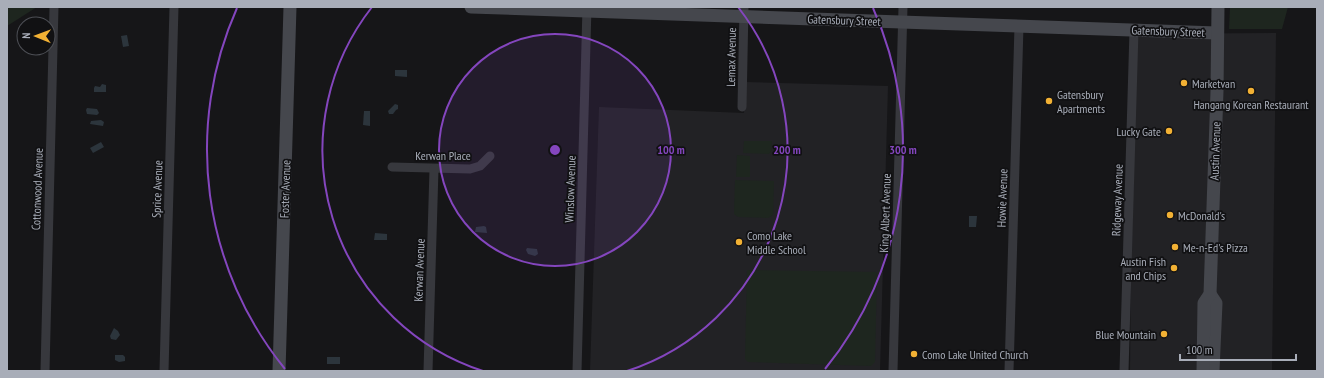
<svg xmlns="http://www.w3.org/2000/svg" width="1324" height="378" font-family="'PT Sans Narrow',sans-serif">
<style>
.built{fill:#222225}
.green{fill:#1e261f}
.water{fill:#2c353c}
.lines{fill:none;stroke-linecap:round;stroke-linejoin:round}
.street{stroke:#37383d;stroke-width:9}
.secondary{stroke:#45474d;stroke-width:13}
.ring{fill:none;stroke:#8446be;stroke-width:2}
.poi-dot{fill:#f2b134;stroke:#111113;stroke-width:1.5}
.labels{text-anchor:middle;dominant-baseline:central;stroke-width:3.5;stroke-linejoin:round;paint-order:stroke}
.street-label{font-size:12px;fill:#a8adb8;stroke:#111113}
.poi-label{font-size:12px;fill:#a8adb8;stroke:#111113;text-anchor:start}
.centre{fill:#8446be;stroke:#111113;stroke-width:2}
.ring-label{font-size:12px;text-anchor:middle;font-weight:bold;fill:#8446be;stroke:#111113;stroke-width:3.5;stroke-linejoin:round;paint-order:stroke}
</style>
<rect width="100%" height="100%" fill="#161618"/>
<!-- built -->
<g class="built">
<path d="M1276 33 1272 371H1130L1131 274 1137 34Z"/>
<path d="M745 82 888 86 880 371H590L599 107 744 113Z"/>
</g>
<!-- green -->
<g class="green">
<path d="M7 7H37L7 26Z"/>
<path d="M1230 7H1288L1282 29H1229Z"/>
<path d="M744 141H772L771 151 769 154 743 153Z"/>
<path d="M737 155 750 156V177H736Z"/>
<path d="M735 180 774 181 773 215 768 218 738 217 734 214Z"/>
<path d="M747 270 877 272 875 362 871 366 748 362 745 359Z"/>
</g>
<!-- water -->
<g class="water">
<path d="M127 35 129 46 123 47 121 36Z"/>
<path d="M395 70H407V77L395 76Z"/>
<path d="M102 84 106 85V92H94V88L95 86 100 87Z"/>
<path d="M395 104 398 105V109L396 110 393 114H389L388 111Z"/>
<path d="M87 108 97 109 99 113 97 115 87 114 86 110Z"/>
<path d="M364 111H370V126L363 125Z"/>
<path d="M101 120 104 122 103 126 90 124 91 121Z"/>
<path d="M101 142 104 147 93 153 90 148Z"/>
<path d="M969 216H977L976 227H969Z"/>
<path d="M484 226 486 227 487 233 475 232 476 227Z"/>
<path d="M375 233 387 234V240H374Z"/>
<path d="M527 248 537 249 538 254 535 256 528 254 526 250Z"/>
<path d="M114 328 118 331 120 335 116 340 111 339 110 336Z"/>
<path d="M115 355H123L125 357V361L119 362 115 360Z"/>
<rect x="327" y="357" width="13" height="7"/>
</g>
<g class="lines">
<!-- street -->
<g class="street">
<path d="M742 107 744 7"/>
<path d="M392 167 470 169 480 166 490 156"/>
<path d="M45 371 54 7"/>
<path d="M164 371 174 7"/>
<path d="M428 371 434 169"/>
<path d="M577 371 587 7"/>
<path d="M893 371 903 7"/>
<path d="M1009 371 1019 26"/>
<path d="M1124 371 1134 30"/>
</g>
<!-- secondary -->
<g class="secondary">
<path d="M471 7 1217 33"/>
<path d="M1210 294 1216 303 1213 371"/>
<path d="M279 371 290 7"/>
<path d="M1203 371 1204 303 1210 294 1217 91 1218 7"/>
</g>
</g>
<!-- distance rings -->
<circle cx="555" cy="150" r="116" fill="#8446be" fill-opacity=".12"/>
<g class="ring">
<circle cx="555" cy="150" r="116"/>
<path d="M483 371A232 232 0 0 1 372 7M738 7A232 232 0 0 1 627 371"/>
<path d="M285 369A348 348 0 0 1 237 8M873 8A348 348 0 0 1 825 369"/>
</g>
<!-- markers -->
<g class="poi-dot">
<circle cx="1184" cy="83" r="4"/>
<circle cx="1251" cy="91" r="4"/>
<circle cx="1049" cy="101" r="4"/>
<circle cx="1169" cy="131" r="4"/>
<circle cx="1170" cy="215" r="4"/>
<circle cx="739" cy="242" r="4"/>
<circle cx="1175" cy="247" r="4"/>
<circle cx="1174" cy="268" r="4"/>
<circle cx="1164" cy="334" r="4"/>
<circle cx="914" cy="354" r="4"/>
</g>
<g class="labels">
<!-- street labels -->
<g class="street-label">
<text transform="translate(844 20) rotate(2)">Gatensbury Street</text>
<text transform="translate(1168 31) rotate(2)">Gatensbury Street</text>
<text transform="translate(731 57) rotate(-89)">Lemax Avenue</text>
<text transform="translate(1215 151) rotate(-88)">Austin Avenue</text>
<text x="443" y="155">Kerwan Place</text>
<text transform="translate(37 189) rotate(-88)">Cottonwood Avenue</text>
<text transform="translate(157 189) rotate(-88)">Sprice Avenue</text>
<text transform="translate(285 189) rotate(-88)">Foster Avenue</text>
<text transform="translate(570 189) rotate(-88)">Winslow Avenue</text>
<text transform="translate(1002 198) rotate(-88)">Howie Avenue</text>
<text transform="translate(1117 200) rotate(-88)">Ridgeway Avenue</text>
<text transform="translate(885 213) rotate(-88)">King Albert Avenue</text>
<text transform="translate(419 270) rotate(-88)">Kerwan Avenue</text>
</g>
<!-- poi labels -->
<g class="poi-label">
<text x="1192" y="83">Marketvan</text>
<text x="1057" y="94">Gatensbury<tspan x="1057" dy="14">Apartments</tspan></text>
<text x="1251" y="104" text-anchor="middle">Hangang Korean Restaurant</text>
<text x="1161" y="131" text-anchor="end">Lucky Gate</text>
<text x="1178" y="215">McDonald's</text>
<text x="747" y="235">Como Lake<tspan x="747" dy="14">Middle School</tspan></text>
<text x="1183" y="247">Me-n-Ed's Pizza</text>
<text x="1166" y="261" text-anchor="end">Austin Fish<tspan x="1166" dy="14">and Chips</tspan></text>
<text x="1156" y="334" text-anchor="end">Blue Mountain</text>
<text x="922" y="354">Como Lake United Church</text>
</g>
</g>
<circle cx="555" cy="150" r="6" class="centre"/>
<g class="ring-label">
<text x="671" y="154">100 m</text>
<text x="787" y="154">200 m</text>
<text x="903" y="154">300 m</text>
</g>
<!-- border -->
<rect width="1324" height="378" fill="none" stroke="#a8adb8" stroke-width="16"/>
<!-- north arrow -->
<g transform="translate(36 36) rotate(271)"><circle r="19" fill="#111113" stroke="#4d4f55"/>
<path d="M0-3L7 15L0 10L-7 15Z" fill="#f2b134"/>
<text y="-6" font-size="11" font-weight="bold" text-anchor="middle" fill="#a8adb8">N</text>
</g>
<!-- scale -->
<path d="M1180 354v6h116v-6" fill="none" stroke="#a8adb8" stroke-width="2"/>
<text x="1186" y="354" font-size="12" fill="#a8adb8" stroke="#111113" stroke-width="3" paint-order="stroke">100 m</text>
</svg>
